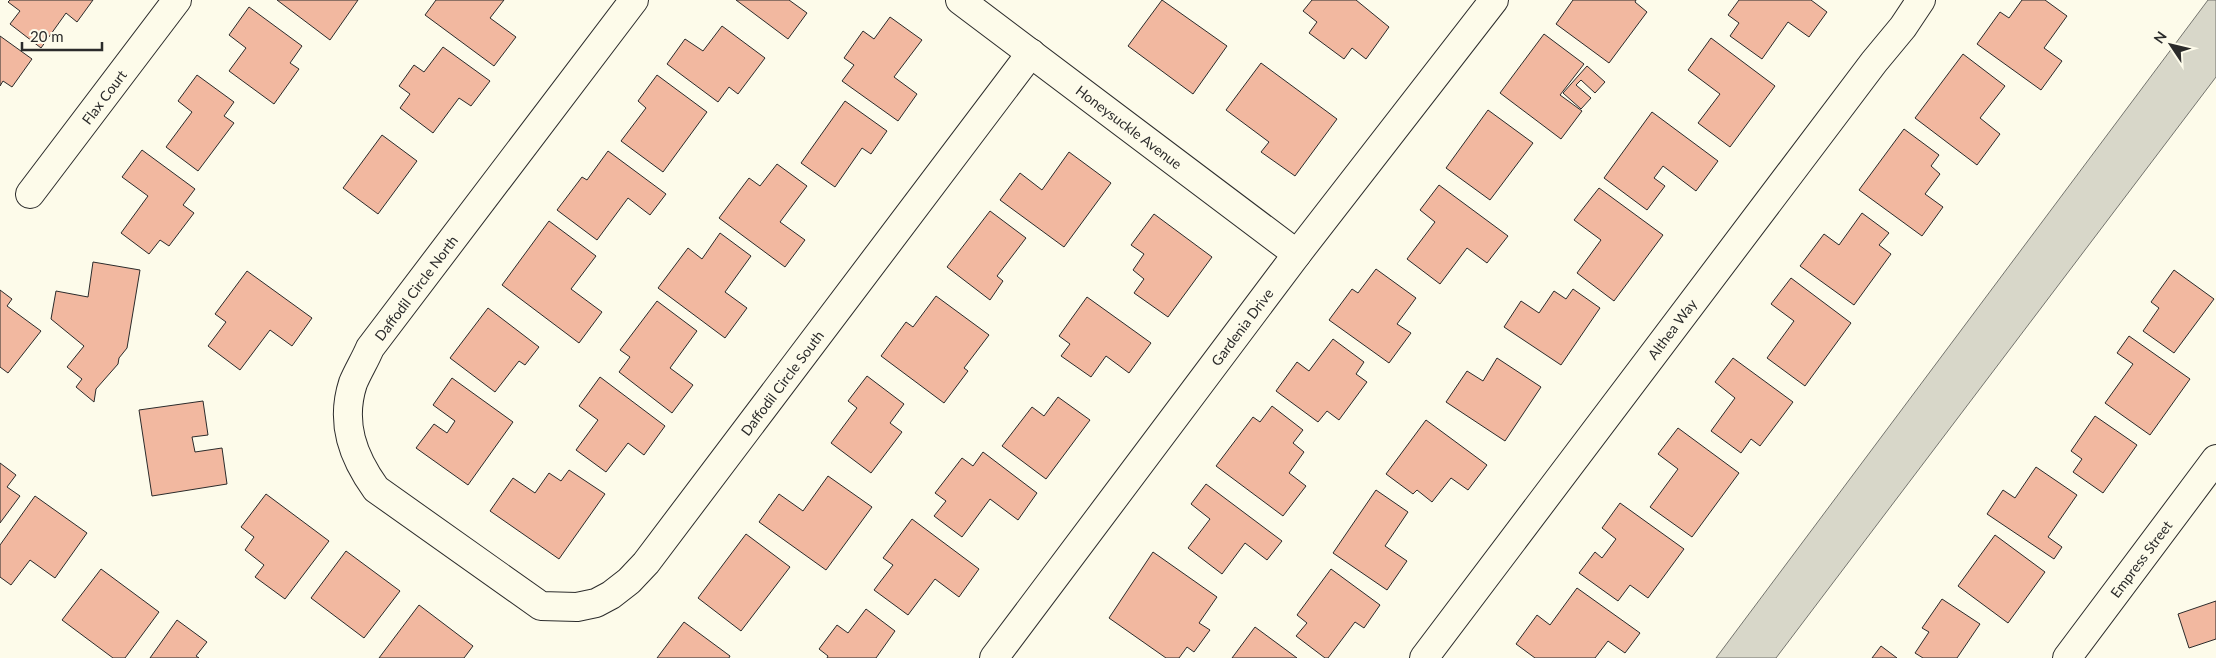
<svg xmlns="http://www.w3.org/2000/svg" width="2216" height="658" font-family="Lato,sans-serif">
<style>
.water{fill:#d8d7c9;stroke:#74746e}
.building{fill:#f2b8a0;stroke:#2b2b2b}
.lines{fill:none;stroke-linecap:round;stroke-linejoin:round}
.minor-casing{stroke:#2b2b2b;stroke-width:30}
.minor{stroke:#fdfbea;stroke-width:28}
.labels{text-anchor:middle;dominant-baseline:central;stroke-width:4;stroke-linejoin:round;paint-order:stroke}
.street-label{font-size:14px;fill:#2b2b2b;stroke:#fdfbea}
</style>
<rect width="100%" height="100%" fill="#fdfbea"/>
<!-- water -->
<path class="water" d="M2208 0H2216V77L1776 658H1716Z"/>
<!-- building -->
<g class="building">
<path d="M10 0H93L77 22 66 13 41 48 10 24 20 11 8 2Z"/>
<path d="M277 0H358L330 40Z"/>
<path d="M436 0H504L490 18 516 37 494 66 425 15Z"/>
<path d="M736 0H789L807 13 788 39Z"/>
<path d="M1162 0 1227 46 1193 94 1128 46Z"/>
<path d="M1312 0H1356L1389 27 1366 59 1352 48 1344 59 1309 33 1317 22 1303 11Z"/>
<path d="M1573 0H1636L1635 2 1647 12 1609 63 1556 24Z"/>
<path d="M1739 0H1811L1827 12 1809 37 1788 22 1762 59 1730 36 1739 23 1728 15Z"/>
<path d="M2022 0H2045L2067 16 2044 48 2062 61 2041 90 1977 44 2000 12 2009 18Z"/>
<path d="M249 7 302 46 290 63 299 69 274 104 229 71 246 48 229 35Z"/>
<path d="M890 17 922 40 894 77 917 94 898 121 842 81 854 65 844 58 863 31 874 39Z"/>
<path d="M722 26 765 58 738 94 729 87 718 102 667 64 685 39 703 51Z"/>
<path d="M1544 34 1584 64 1560 95 1582 111 1561 139 1500 93Z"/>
<path d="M0 36 32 59 12 87 3 81 0 86Z"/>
<path d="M1711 38 1775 86 1730 147 1698 123 1720 94 1688 70Z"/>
<path d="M443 47 490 81 471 106 459 98 433 133 400 108 410 94 399 86 414 65 424 72Z"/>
<path d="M1963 54 2005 86 1980 118 2000 134 1977 165 1915 118Z"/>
<path d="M1261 63 1337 119 1295 176 1261 152 1269 142 1226 110Z"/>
<path d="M1587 66 1605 82 1595 93 1581 80 1576 85 1591 98 1581 109 1563 93Z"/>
<path d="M197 75 234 102 224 116 234 123 198 171 166 147 192 112 178 101Z"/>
<path d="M657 75 707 112 663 172 621 141 646 108 638 101Z"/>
<path d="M845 101 887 131 871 154 862 148 835 187 801 163Z"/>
<path d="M1488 110 1533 143 1490 200 1446 168Z"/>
<path d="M1652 112 1718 161 1696 191 1663 166 1654 178 1665 186 1647 210 1604 178Z"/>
<path d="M1904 129 1939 155 1931 166 1940 174 1925 194 1943 207 1922 236 1859 190Z"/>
<path d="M382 135 417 161 378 214 343 188Z"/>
<path d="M142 150 195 189 183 205 194 213 169 246 160 240 149 254 121 233 148 196 122 177Z"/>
<path d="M608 151 666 194 650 215 628 198 597 240 557 210 582 177 587 180Z"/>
<path d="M1069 152 1111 183 1064 247 1000 200 1020 173 1042 190Z"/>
<path d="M777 164 807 186 780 222 805 240 785 267 719 218 749 178 760 186Z"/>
<path d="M1439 185 1508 236 1487 263 1467 248 1440 284 1407 259 1435 222 1420 210Z"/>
<path d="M1599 188 1663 235 1614 301 1577 273 1601 240 1574 220Z"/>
<path d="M990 211 1026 238 997 276 1003 281 990 300 947 267Z"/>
<path d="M1862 213 1889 233 1879 245 1891 254 1854 305 1800 266 1824 234 1839 245Z"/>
<path d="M1154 214 1212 257 1168 317 1134 293 1144 279 1133 270 1144 254 1131 245Z"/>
<path d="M549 221 596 256 571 289 602 312 579 343 502 285Z"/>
<path d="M720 233 751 256 725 292 747 308 725 338 658 288 688 248 702 259Z"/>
<path d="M93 262 140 270 127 348 119 358 118 364 96 389 94 402 76 387 82 379 67 367 84 346 51 319 56 291 88 297Z"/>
<path d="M1376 269 1416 298 1397 324 1411 333 1389 363 1329 320 1352 289 1358 293Z"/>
<path d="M2174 270 2214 299 2174 353 2143 331 2159 308 2151 302Z"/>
<path d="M247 271 312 318 292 346 270 330 240 370 208 346 226 322 215 314Z"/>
<path d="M1791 278 1851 323 1805 386 1767 358 1794 321 1771 304Z"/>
<path d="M1573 289 1600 308 1561 365 1504 327 1521 301 1539 313 1554 291 1566 299Z"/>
<path d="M0 290 12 299 7 306 41 331 8 373 0 367Z"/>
<path d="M936 296 989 335 964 368 968 371 944 403 881 356 906 322 913 327Z"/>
<path d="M1087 297 1151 343 1129 373 1106 356 1091 377 1061 356 1070 344 1059 336Z"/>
<path d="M657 301 697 331 670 368 693 385 672 413 619 372 630 357 620 350Z"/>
<path d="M488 308 539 347 525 365 519 361 495 392 450 358Z"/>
<path d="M2129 336 2190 379 2150 435 2105 403 2133 364 2117 353Z"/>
<path d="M1333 339 1364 362 1356 374 1367 382 1339 420 1327 411 1318 422 1276 391 1297 362 1309 371Z"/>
<path d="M1497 358 1541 387 1505 441 1446 402 1467 371 1483 381Z"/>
<path d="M1733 358 1793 402 1760 446 1751 439 1741 453 1711 431 1735 398 1715 382Z"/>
<path d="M867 376 904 404 890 423 902 432 871 473 831 443 857 408 848 401Z"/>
<path d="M600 377 665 426 644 455 628 443 606 472 576 450 598 420 579 406Z"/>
<path d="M452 378 513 422 468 485 416 448 434 424 447 433 455 421 433 405Z"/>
<path d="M1058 397 1090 420 1046 479 1002 446 1032 407 1044 416Z"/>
<path d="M203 401 208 435 192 437 195 452 222 448 227 484 152 496 139 410Z"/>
<path d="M1272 406 1303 430 1293 443 1304 452 1289 473 1306 486 1283 516 1216 466 1253 417 1260 422Z"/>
<path d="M2095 416 2137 445 2103 493 2073 472 2082 459 2071 451Z"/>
<path d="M1426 420 1487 465 1468 490 1451 478 1432 502 1417 490 1413 494 1386 474Z"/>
<path d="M1678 428 1739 473 1692 537 1650 507 1678 469 1658 454Z"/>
<path d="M983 452 1037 493 1018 520 990 499 962 537 934 516 946 501 935 493 962 458 973 466Z"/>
<path d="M0 463 16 475 7 487 20 496 0 523Z"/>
<path d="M2036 467 2077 495 2048 537 2062 547 2054 559 1987 514 2003 490 2015 498Z"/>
<path d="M569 470 605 494 559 559 490 511 513 478 535 493 549 473 561 481Z"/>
<path d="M828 476 872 507 826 570 759 522 779 494 803 511Z"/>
<path d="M1206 484 1282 541 1267 560 1245 543 1222 574 1188 548 1210 519 1191 504Z"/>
<path d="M1376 490 1408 512 1385 546 1407 561 1387 590 1333 553Z"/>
<path d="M266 494 329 541 285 599 255 577 264 565 245 550 254 537 241 527Z"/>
<path d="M35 496 87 533 55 578 30 560 11 585 0 577V545Z"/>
<path d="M1620 503 1684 549 1648 598 1630 585 1618 601 1579 573 1595 552 1602 558 1616 539 1602 528Z"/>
<path d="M912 519 979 569 959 597 935 579 908 615 874 590 893 565 883 558Z"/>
<path d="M746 534 790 567 741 631 698 598Z"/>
<path d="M1995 535 2045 572 2008 623 1958 586Z"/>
<path d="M346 551 400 591 364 638 311 598Z"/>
<path d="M1153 552 1217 597 1199 623 1210 630 1194 652 1187 647 1179 658H1166L1109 618Z"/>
<path d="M101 569 159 612 125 658H113L62 620Z"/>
<path d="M1331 569 1380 605 1364 628 1355 622 1328 658H1325L1296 636 1307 623 1297 615Z"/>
<path d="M1577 588 1640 633 1625 653 1608 641 1595 658H1535L1516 644 1537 615 1550 625Z"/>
<path d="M1942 599 1980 624 1957 658H1923L1915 653 1929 632 1922 628Z"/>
<path d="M2216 601V639L2189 648 2178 614Z"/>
<path d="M419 605 473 646 464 658H379Z"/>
<path d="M866 609 895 631 876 658H827L828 656 819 649 837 625 848 633Z"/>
<path d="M177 620 207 642 196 656 199 658H150Z"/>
<path d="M684 622 730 656 729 658H657Z"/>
<path d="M1255 627 1297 658H1232Z"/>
<path d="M1881 646 1897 658H1872Z"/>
</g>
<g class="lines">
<defs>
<g id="minor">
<path d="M634 0 370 348C365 360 358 371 353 383 340 423 353 457 376 489L541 606 577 607 596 603 611 595 629 581 646 563 1031 53"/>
<path d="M960 0 1297 254"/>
<path d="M30 194 177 0"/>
<path d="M994 658 1297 254 1494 0"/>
<path d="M1424 658 1874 62 1903 27 1921 0"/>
<path d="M2067 658 2216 459"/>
</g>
</defs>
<!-- minor casing -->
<use href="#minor" class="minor-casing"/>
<!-- minor -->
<use href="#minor" class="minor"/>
</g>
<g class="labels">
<!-- street labels -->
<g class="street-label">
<text transform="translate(104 97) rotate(-53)">Flax Court</text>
<text transform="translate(1129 127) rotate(37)">Honeysuckle Avenue</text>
<text transform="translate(416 288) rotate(-53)">Daffodil Circle North</text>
<text transform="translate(1242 327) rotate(-53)">Gardenia Drive</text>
<text transform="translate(1672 329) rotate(-53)">Althea Way</text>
<text transform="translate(782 383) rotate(-53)">Daffodil Circle South</text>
<text transform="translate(2141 559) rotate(-53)">Empress Street</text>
</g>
</g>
<!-- north arrow -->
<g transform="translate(2171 45) rotate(305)" stroke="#fdfbea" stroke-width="4" paint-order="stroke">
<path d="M0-4L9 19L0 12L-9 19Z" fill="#2b2b2b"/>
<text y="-8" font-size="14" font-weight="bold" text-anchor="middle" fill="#2b2b2b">N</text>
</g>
<!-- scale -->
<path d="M22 42v8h80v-8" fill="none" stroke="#2b2b2b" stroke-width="2.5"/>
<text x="30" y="42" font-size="15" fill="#2b2b2b" stroke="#fdfbea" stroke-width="4" paint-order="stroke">20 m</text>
</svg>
